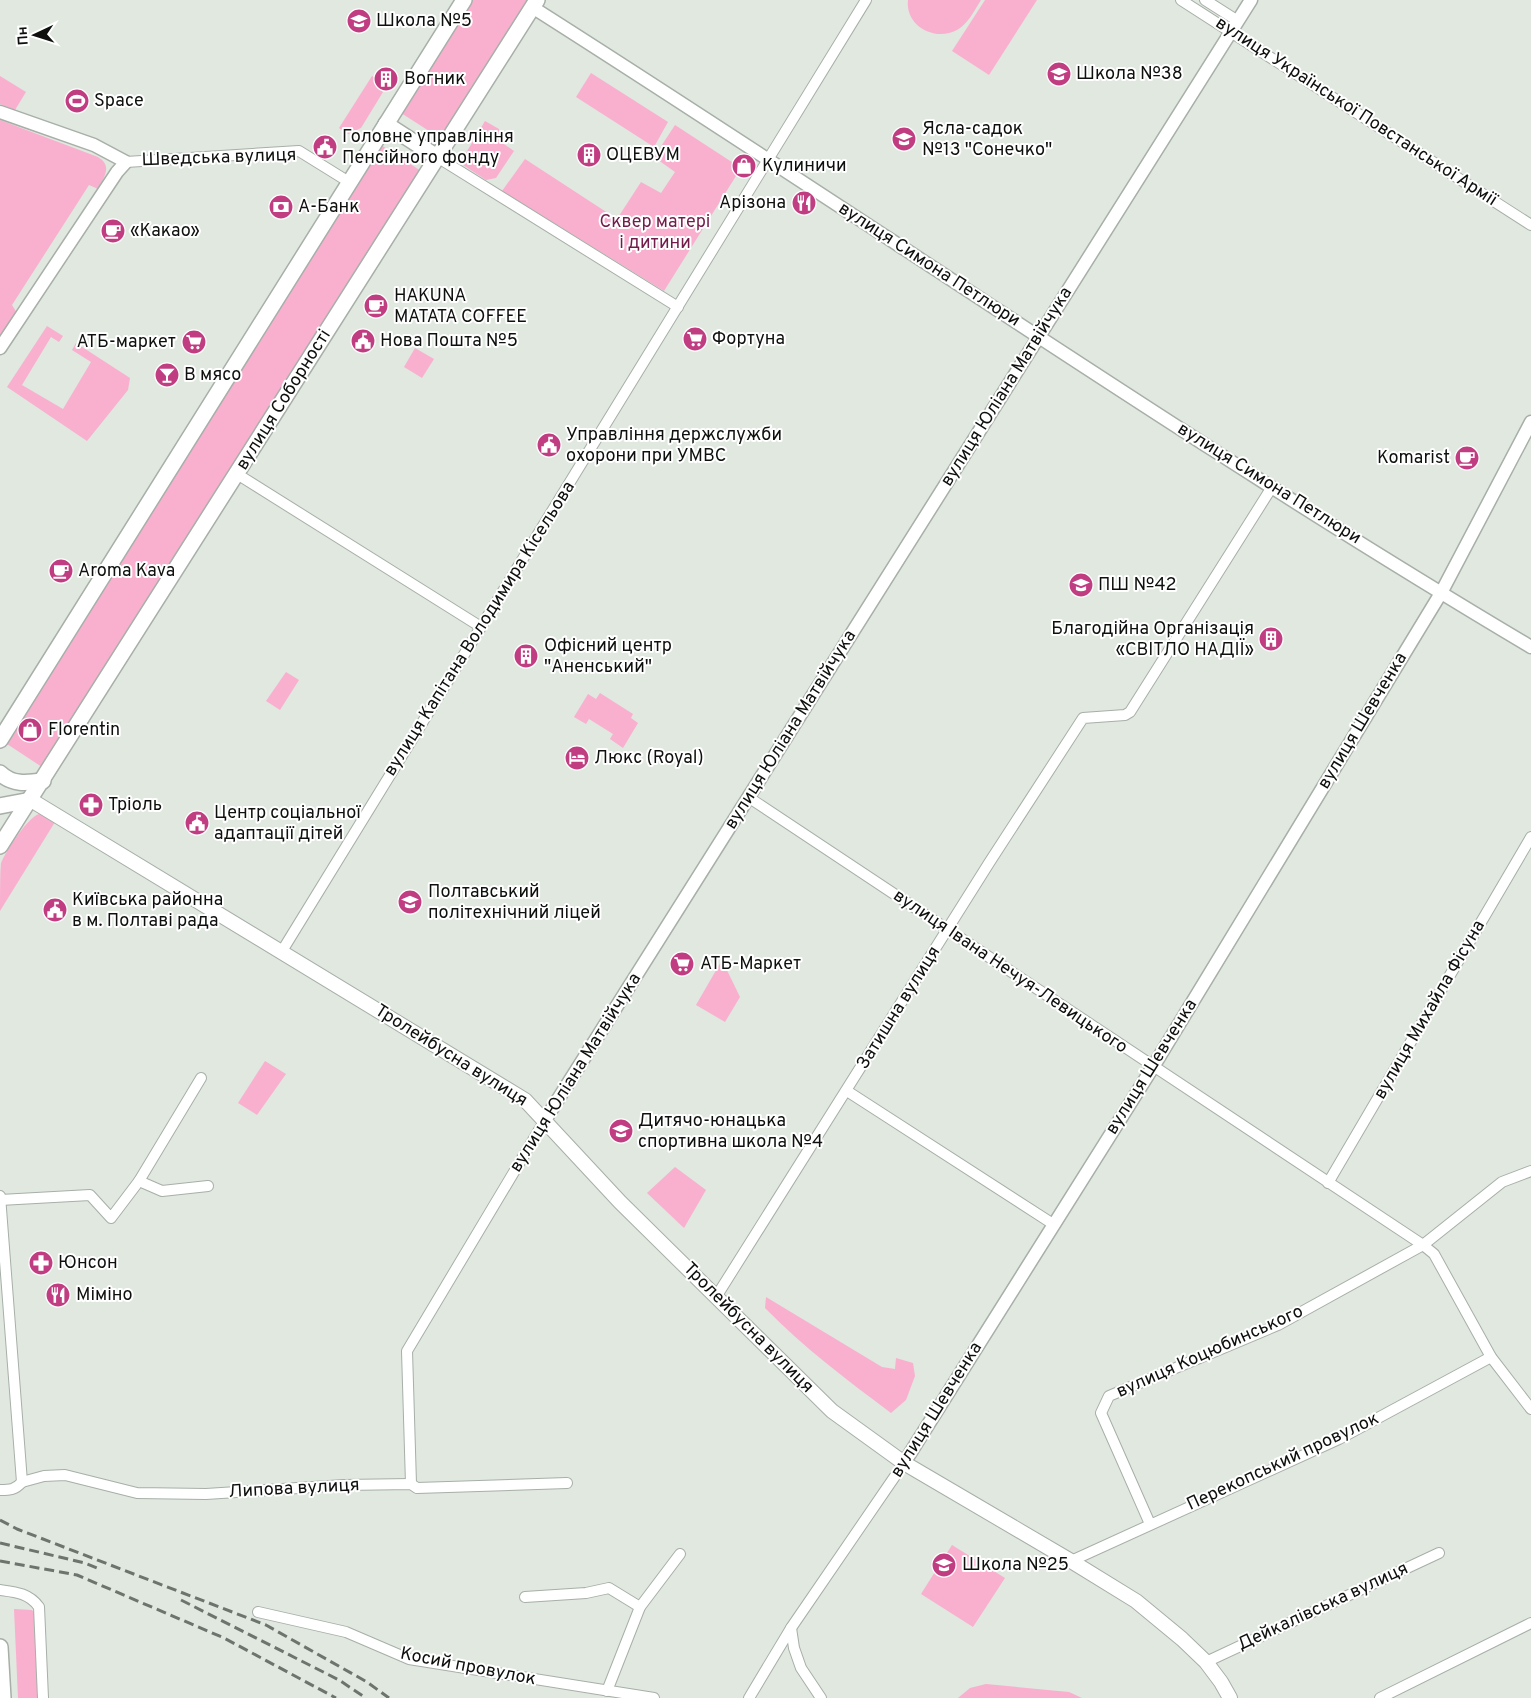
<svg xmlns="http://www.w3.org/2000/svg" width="1531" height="1698" font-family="Overpass,sans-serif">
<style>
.green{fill:#f8b0ce}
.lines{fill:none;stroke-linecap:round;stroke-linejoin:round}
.minor-casing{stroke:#a7afa8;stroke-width:12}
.tertiary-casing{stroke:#a7afa8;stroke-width:15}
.secondary-casing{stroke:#a7afa8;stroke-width:16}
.primary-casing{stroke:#a7afa8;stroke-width:18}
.minor{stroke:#fff;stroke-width:10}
.tertiary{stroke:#fff;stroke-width:12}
.secondary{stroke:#fff;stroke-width:14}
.primary{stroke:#fff;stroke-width:15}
.rail{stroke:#6d736d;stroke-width:3;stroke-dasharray:10 5;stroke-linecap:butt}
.labels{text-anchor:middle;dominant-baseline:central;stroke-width:4;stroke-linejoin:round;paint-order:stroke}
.poi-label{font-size:18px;fill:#0d100d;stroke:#fff;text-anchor:start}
.street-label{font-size:18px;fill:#0d100d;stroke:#fff}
.park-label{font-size:18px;fill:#711c4a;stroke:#fff}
</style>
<rect width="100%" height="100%" fill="#e0e8e0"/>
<!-- green -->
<g class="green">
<path d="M473 0H528L440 138 401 113Z"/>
<path d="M908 0H981C974 11 968 24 957 30 935 42 905 26 908 0Z"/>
<path d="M985 0H1037L989 75 952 51Z"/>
<path d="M591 73 668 122 654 147 576 97Z"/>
<path d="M0 76 26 92 15 110 0 104Z"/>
<path d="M372 76 381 81 377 88 383 92 361 128 348 134 339 128Z"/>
<path d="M0 120 98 157C113 166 104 177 98 189L89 185 12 305 17 313 0 339Z"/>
<path d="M485 121 499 129 501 142 514 151 496 178 486 180 460 163Z"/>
<path d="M675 125 741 168 664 291 502 191 525 159 617 219 641 182 661 193 675 172 654 157Z"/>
<path d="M381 145 421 171 45 769 7 744Z"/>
<path d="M47 326 63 336 59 342 51 337 22 385 63 409 91 362 72 350 76 343 130 378 128 390 87 441 7 387Z"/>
<path d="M415 348 434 359 422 378 404 367Z"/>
<path d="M286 672 299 680 280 710 266 701Z"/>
<path d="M600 693 633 714 631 718 638 723 623 748 610 739 613 734 589 719 586 724 574 717 588 694 596 699Z"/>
<path d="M39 814 46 815 55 822 0 911C0 900 0 871 1 863 6 851 27 818 39 814Z"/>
<path d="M722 960 740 997 725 1022 696 1005Z"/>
<path d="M265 1061 286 1074 257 1115 238 1103Z"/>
<path d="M675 1167 706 1190 684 1228 647 1193Z"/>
<path d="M766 1297 882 1367 895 1369 896 1358 913 1363 915 1376 906 1400 891 1413C847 1380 803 1347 765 1308Z"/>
<path d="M952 1545 1005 1578 973 1627 921 1594Z"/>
<path d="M14 1609 32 1610 35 1614 40 1698H18Z"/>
<path d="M986 1684 1069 1692 1082 1698H958L970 1688Z"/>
</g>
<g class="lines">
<defs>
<g id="minor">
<path d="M1181 0 1531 225"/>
<path d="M1205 0 1238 21"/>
<path d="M437 157 678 307"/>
<path d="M126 162 299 151 349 182"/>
<path d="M237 474 481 627"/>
<path d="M748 797 1423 1245 1434 1254 1491 1357 1531 1409"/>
<path d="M282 951 866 0"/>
<path d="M201 1078 139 1181 162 1191 208 1186"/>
<path d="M847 1091 1053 1224"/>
<path d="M1328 1183 1531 837"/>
<path d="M0 1196 22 1482C15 1490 10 1490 0 1490"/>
<path d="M0 1200 90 1195 111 1218 139 1181"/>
<path d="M716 1297 989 863 1083 718 1125 715 1130 712 1272 487"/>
<path d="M22 1482 44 1476 65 1475 137 1493 206 1494 344 1485 411 1484 417 1488 567 1483"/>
<path d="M411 1484 407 1351 545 1120"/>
<path d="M1150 1524 1101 1413 1109 1396 1278 1325 1423 1245 1502 1182 1531 1171"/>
<path d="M1071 1561 1339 1439 1491 1357"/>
<path d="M0 1590C15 1592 29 1593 39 1607L43 1698"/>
<path d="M525 1597 586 1593 609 1588 640 1607"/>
<path d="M258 1612 346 1632 409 1659 654 1698"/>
<path d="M791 1628 794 1648 801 1668 821 1698"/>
<path d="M1206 1662 1439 1553"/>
<path d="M607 1691 640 1607 680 1554"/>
<path d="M749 1698 791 1628 904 1463"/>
<path d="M1380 1698 1531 1623"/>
</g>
<g id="tertiary">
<path d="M532 7C866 219 1191 445 1531 647"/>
<path d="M0 112 94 145 126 162 117 172 0 348"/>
<path d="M545 1120 1251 0"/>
<path d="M904 1463 1153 1067 1441 593 1531 422"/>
</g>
<path id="secondary" d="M31 800 525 1100 620 1202 832 1411 904 1463 1071 1561 1136 1601 1182 1639 1206 1662 1221 1682 1230 1698"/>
<g id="primary">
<path d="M386 124 437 157"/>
<path d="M0 740 464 0"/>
<path d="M0 773C12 785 27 783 43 781"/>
<path d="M0 806 31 800"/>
<path d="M0 846 537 0"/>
<path d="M0 1647 3 1698"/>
</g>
</defs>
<!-- minor casing -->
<use href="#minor" class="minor-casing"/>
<!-- tertiary casing -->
<use href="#tertiary" class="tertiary-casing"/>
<!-- secondary casing -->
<use href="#secondary" class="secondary-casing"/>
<!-- primary casing -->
<use href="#primary" class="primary-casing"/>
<!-- minor -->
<use href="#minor" class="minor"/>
<!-- tertiary -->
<use href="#tertiary" class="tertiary"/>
<!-- secondary -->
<use href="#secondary" class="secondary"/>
<!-- primary -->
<use href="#primary" class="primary"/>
<!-- rail -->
<g class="rail">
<path d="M0 1520 17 1529 266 1625 367 1682 389 1698"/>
<path d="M0 1543 85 1563 97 1568"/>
<path d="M0 1561 77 1575 224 1638 336 1698"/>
<path d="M181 1600 339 1680 366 1698"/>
</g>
</g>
<!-- icons -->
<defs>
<symbol id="school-disc" viewBox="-11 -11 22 22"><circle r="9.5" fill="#c13d82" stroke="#fff"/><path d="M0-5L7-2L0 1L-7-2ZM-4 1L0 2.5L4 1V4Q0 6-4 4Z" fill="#fff"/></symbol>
<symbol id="building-disc" viewBox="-11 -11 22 22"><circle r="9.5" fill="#c13d82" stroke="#fff"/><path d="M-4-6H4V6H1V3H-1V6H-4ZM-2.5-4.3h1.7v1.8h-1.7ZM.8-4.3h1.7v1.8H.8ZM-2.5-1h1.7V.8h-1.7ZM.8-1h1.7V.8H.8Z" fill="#fff"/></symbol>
<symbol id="stadium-disc" viewBox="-11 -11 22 22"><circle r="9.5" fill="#c13d82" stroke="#fff"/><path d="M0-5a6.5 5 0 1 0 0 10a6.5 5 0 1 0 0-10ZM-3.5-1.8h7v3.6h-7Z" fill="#fff"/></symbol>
<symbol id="civic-disc" viewBox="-11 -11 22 22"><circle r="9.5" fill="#c13d82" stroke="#fff"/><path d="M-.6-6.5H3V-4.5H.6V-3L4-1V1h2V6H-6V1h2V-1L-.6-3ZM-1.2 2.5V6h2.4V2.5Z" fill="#fff"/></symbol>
<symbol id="shop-disc" viewBox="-11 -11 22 22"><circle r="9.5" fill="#c13d82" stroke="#fff"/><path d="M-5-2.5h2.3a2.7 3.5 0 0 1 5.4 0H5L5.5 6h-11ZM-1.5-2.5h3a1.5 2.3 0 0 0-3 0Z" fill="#fff"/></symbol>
<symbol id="restaurant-disc" viewBox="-11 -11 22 22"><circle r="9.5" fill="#c13d82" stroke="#fff"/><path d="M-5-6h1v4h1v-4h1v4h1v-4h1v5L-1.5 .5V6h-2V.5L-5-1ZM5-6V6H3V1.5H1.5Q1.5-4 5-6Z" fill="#fff"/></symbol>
<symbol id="bank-disc" viewBox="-11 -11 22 22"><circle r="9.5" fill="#c13d82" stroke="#fff"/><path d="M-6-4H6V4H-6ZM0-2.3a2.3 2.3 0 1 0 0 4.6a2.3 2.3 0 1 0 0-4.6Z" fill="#fff"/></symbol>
<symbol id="cafe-disc" viewBox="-11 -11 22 22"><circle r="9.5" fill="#c13d82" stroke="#fff"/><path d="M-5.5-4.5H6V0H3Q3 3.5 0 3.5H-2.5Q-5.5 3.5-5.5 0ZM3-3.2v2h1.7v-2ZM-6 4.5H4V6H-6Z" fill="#fff"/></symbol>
<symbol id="supermarket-disc" viewBox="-11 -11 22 22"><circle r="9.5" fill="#c13d82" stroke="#fff"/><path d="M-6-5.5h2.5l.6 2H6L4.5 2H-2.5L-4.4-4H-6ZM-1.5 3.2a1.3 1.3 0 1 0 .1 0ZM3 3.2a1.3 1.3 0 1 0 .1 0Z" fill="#fff"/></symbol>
<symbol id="bar-disc" viewBox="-11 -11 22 22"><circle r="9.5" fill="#c13d82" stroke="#fff"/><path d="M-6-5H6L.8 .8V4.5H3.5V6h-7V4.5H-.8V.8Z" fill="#fff"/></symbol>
<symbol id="hotel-disc" viewBox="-11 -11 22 22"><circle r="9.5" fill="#c13d82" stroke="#fff"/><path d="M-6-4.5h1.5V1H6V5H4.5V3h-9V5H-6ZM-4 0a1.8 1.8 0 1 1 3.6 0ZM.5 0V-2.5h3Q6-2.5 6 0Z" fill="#fff"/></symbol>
<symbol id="pharmacy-disc" viewBox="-11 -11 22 22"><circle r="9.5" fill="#c13d82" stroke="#fff"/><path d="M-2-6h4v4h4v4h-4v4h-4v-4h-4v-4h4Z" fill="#fff"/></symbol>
<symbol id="university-disc" viewBox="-11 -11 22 22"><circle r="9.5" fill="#c13d82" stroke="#fff"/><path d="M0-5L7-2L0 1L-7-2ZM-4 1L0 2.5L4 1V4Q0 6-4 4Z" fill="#fff"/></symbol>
</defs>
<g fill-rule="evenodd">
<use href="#school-disc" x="345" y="7" width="28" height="28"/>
<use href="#school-disc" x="1045" y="60" width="28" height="28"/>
<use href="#building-disc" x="372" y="65" width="28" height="28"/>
<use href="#stadium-disc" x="63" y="87" width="28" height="28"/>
<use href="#school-disc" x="890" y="125" width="28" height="28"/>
<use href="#civic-disc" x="311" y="133" width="28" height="28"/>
<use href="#building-disc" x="575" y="141" width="28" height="28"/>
<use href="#shop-disc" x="730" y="152" width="28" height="28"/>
<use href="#restaurant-disc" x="790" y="189" width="28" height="28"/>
<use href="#bank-disc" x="267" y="193" width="28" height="28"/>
<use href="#cafe-disc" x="99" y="217" width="28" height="28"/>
<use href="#cafe-disc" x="362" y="292" width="28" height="28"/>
<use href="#supermarket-disc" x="681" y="325" width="28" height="28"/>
<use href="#civic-disc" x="349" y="327" width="28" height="28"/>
<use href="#supermarket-disc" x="180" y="328" width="28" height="28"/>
<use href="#bar-disc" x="153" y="361" width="28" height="28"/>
<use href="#civic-disc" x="535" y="431" width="28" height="28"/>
<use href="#cafe-disc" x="1453" y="444" width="28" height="28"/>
<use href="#cafe-disc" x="47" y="557" width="28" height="28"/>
<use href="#school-disc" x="1067" y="571" width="28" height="28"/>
<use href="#building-disc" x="1257" y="625" width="28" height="28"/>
<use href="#building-disc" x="512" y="642" width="28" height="28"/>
<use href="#shop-disc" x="16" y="716" width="28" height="28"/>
<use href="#hotel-disc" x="563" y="744" width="28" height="28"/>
<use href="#pharmacy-disc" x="77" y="791" width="28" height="28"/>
<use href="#civic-disc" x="183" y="809" width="28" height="28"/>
<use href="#university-disc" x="396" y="888" width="28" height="28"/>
<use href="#civic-disc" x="41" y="896" width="28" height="28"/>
<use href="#supermarket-disc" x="668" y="950" width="28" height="28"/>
<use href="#school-disc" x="607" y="1117" width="28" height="28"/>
<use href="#pharmacy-disc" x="27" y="1249" width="28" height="28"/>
<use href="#restaurant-disc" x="44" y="1281" width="28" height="28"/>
<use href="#school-disc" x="930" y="1551" width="28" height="28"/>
</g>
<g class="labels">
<!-- poi labels -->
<g class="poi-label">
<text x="376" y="21">Школа №5</text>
<text x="1076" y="74">Школа №38</text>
<text x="404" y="79">Вогник</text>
<text x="94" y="101">Space</text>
<text x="922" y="129">Ясла-садок<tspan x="922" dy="21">№13 "Сонечко"</tspan></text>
<text x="342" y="137">Головне управління<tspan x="342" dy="21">Пенсійного фонду</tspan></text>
<text x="606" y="155">ОЦЕВУМ</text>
<text x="762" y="166">Кулиничи</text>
<text x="786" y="203" text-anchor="end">Арізона</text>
<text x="298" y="207">А-Банк</text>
<text x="130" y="231">«Какао»</text>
<text x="394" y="296">HAKUNA<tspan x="394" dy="21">MATATA COFFEE</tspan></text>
<text x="712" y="339">Фортуна</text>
<text x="380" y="341">Нова Пошта №5</text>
<text x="176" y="342" text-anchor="end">АТБ-маркет</text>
<text x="184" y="375">В мясо</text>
<text x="566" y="435">Управління держслужби<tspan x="566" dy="21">охорони при УМВС</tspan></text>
<text x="1450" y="458" text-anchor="end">Komarist</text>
<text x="78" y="571">Aroma Kava</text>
<text x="1098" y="585">ПШ №42</text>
<text x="1254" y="629" text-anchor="end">Благодійна Організація<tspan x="1254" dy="21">«СВІТЛО НАДІЇ»</tspan></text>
<text x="544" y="646">Офісний центр<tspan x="544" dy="21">"Аненський"</tspan></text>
<text x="48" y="730">Florentin</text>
<text x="594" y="758">Люкс (Royal)</text>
<text x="108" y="805">Тріоль</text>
<text x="214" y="813">Центр соціальної<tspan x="214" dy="21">адаптації дітей</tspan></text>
<text x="428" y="892">Полтавський<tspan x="428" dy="21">політехнічний ліцей</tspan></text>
<text x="72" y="900">Київська районна<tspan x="72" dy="21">в м. Полтаві рада</tspan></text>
<text x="700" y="964">АТБ-Маркет</text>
<text x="638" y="1121">Дитячо-юнацька<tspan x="638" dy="21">спортивна школа №4</tspan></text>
<text x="58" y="1263">Юнсон</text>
<text x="76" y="1295">Міміно</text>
<text x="962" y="1565">Школа №25</text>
</g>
<!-- street labels -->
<g class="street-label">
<text transform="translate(1356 112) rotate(33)">вулиця Української Повстанської Армії</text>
<text transform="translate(219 158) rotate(-2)">Шведська вулиця</text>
<text transform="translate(929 265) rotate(33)">вулиця Симона Петлюри</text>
<text transform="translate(1007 387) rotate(-58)">вулиця Юліана Матвійчука</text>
<text transform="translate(284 400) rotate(-58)">вулиця Соборності</text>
<text transform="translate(1269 484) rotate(32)">вулиця Симона Петлюри</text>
<text transform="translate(480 629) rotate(-58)">вулиця Капітана Володимира Кісельова</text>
<text transform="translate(1363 721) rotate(-59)">вулиця Шевченка</text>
<text transform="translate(791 730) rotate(-58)">вулиця Юліана Матвійчука</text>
<text transform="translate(1010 972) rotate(34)">вулиця Івана Нечуя-Левицького</text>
<text transform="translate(899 1008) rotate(-58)">Затишна вулиця</text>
<text transform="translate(1430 1010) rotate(-60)">вулиця Михайла Фісуна</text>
<text transform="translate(451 1056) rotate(32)">Тролейбусна вулиця</text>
<text transform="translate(1152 1067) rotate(-58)">вулиця Шевченка</text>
<text transform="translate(576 1073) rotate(-58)">вулиця Юліана Матвійчука</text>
<text transform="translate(748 1328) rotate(45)">Тролейбусна вулиця</text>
<text transform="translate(1210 1352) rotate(-24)">вулиця Коцюбинського</text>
<text transform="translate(937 1410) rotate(-58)">вулиця Шевченка</text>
<text transform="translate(1283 1462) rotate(-25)">Перекопський провулок</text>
<text transform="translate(294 1489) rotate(-3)">Липова вулиця</text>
<text transform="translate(1323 1607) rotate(-25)">Дейкалівська вулиця</text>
<text transform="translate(468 1667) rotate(11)">Косий провулок</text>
</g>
<!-- park labels -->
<g class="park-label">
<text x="655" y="222">Сквер матері<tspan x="655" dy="21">і дитини</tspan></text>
</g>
</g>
<!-- north arrow -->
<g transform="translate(35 35) rotate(266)" stroke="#ffffff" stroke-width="4" paint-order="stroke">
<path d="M0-4L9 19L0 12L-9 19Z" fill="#0d100d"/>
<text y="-8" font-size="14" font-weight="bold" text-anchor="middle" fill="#0d100d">Пн</text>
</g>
</svg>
